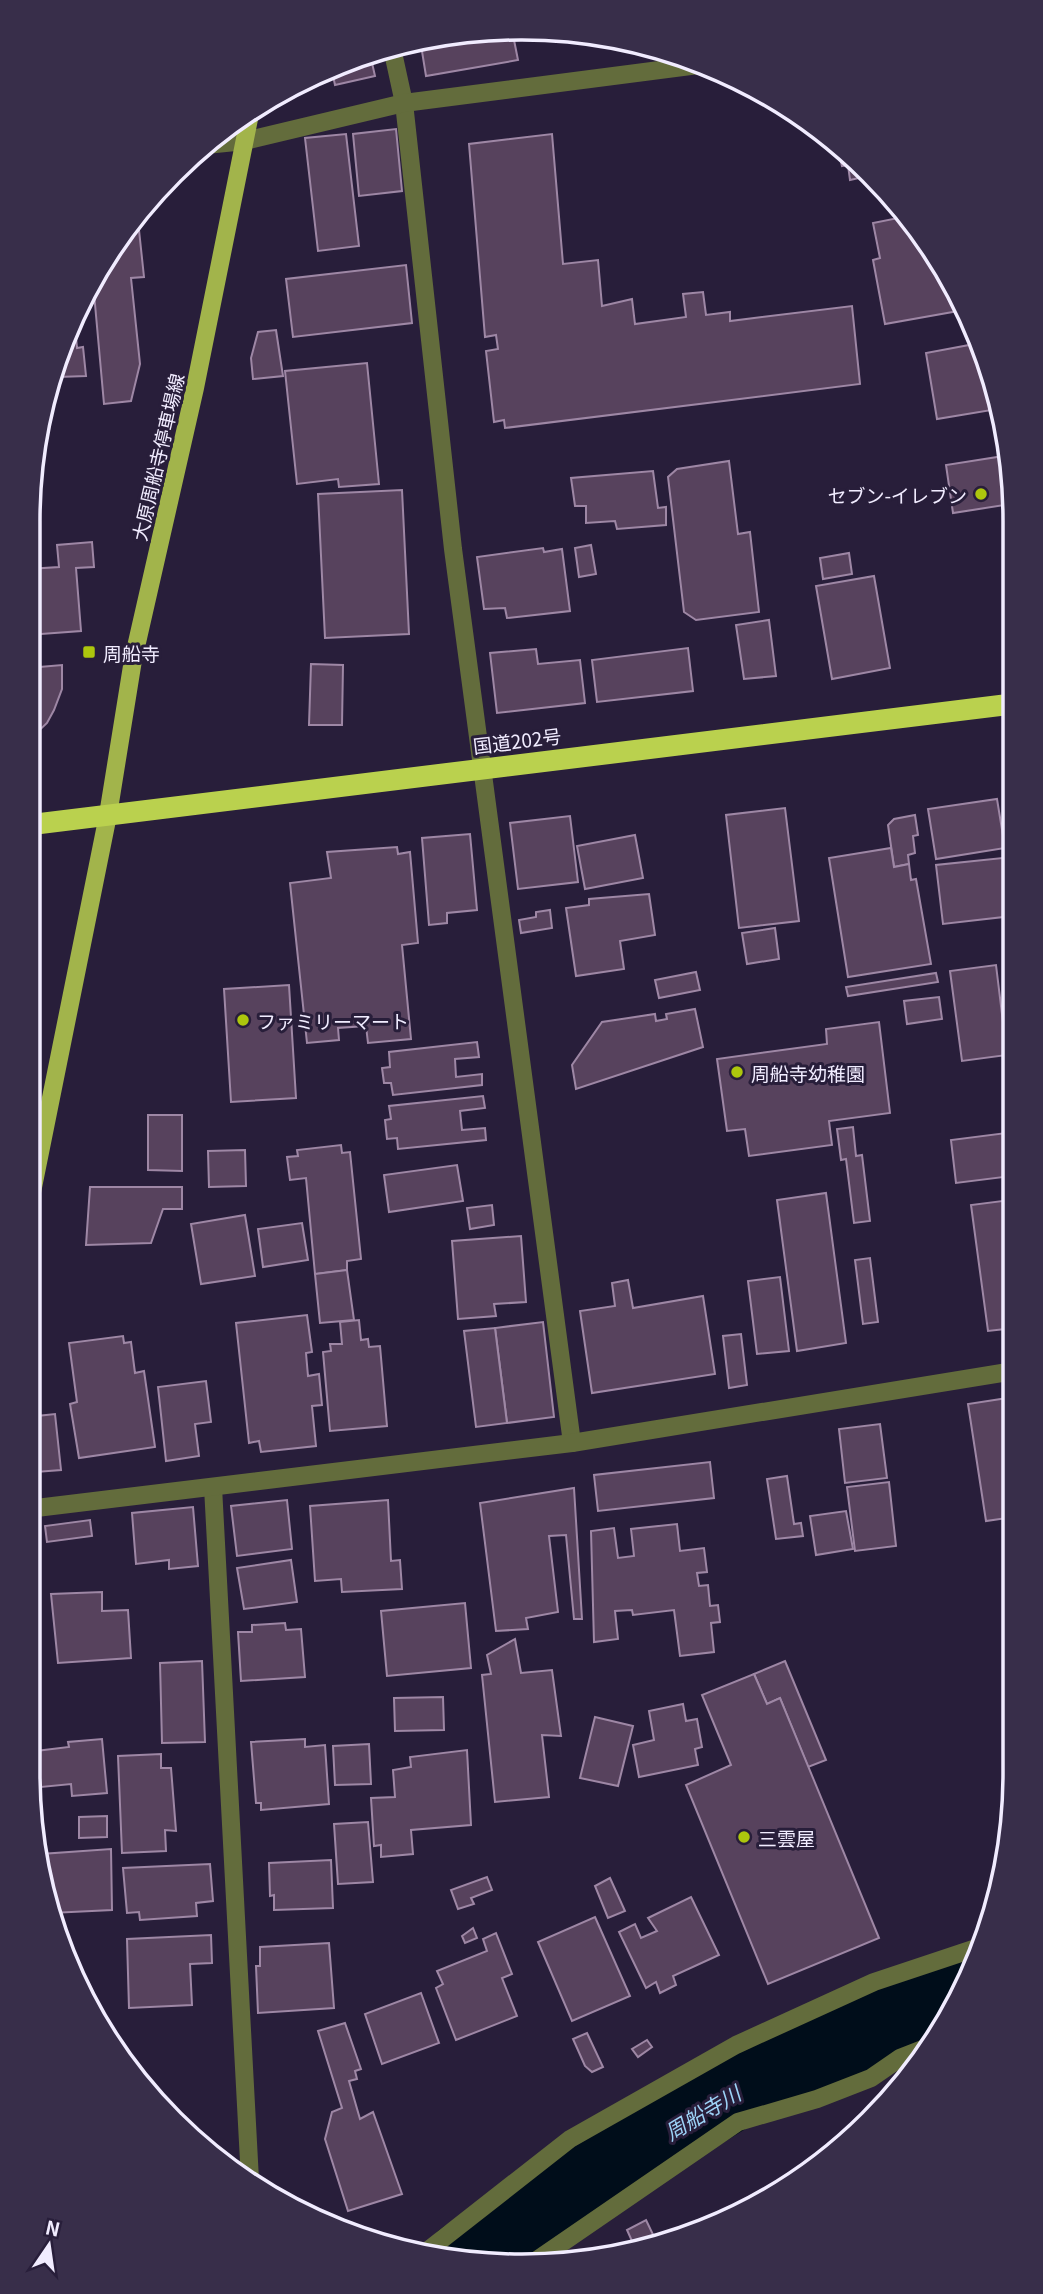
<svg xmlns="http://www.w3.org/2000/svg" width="1043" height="2294" font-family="Georgia,'Noto Sans JP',serif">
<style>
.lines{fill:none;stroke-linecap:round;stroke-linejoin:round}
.river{stroke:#000d1a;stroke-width:74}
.building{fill:#57425d;stroke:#9e87a5;stroke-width:2}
.minor{stroke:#636c3c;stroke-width:18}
.major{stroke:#a2b44b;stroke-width:18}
.highway{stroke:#bad14e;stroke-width:21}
.poi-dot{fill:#adc60d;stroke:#281e3a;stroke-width:2.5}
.labels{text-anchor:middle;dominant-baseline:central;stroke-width:6;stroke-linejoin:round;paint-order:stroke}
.street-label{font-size:19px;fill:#f1ecff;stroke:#281e3a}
.poi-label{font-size:19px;fill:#f1ecff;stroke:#281e3a;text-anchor:start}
.water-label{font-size:21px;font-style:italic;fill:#9dd3f7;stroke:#281e3a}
.rim{fill:none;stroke:#f1ecff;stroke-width:3.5}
</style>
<rect width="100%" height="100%" fill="#281e3a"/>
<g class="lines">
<!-- river -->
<path class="river" d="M463 2258 753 2081 957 1994"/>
</g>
<!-- building -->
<g class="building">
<path d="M523 28 525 38 514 40 518 60 426 76 420 39Z"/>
<path d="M370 54 375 76 335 85 331 66Z"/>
<path d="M396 129 402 191 359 196 353 134Z"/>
<path d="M346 134 359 246 318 251 305 138Z"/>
<path d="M552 134 563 264 598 260 602 306 632 299 635 324 686 317 683 294 703 292 706 315 730 312V321L852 306 860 384 505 428 504 420 494 422 486 351 498 349 496 335 485 337 469 144Z"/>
<path d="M837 146 868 176 850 180 848 165 842 166Z"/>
<path d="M908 216 964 310 885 324 873 260 880 258 873 223Z"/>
<path d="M139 230 144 277 131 278 140 364 131 401 104 404 93 282 111 248 124 232Z"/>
<path d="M406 265 412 323 293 337 286 279Z"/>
<path d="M75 326 77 348 83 347 86 376 58 377 57 372 53 373 65 333 69 327Z"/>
<path d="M276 330 283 376 253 379 251 358 258 332Z"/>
<path d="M980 343 1000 416 997 409 937 419 926 353Z"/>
<path d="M367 363 379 484 339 487 338 479 297 484 285 371Z"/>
<path d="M1010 455 1011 504 953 513 946 465Z"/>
<path d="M729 461 738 534 750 532 759 612 696 620 684 612 668 477 677 469Z"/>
<path d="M653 471 658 508 666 507V525L617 529 615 521 586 523V506H575L571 478Z"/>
<path d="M402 490 409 634 325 638 318 494Z"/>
<path d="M92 542 94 567 76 568 81 631 28 635V569L59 567 57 545Z"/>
<path d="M591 545 596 574 579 577 575 548Z"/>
<path d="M543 548 544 552 562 549 570 611 507 618 505 608 484 609 477 557Z"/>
<path d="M849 553 852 574 823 579 820 558Z"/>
<path d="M874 576 890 668 832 679 816 586Z"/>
<path d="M769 620 776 676 744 679 736 625Z"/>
<path d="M688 648 693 691 597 702 592 660Z"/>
<path d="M536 649 538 664 580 660 585 703 497 713 490 653Z"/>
<path d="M311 664 343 665 342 725H309Z"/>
<path d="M62 665V689L54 710 47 723 28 741V668Z"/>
<path d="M997 799 1005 848 936 859 928 809Z"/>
<path d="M785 808 799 921 739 928 726 815Z"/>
<path d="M915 815 918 835 913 836 915 853 908 855 909 864 894 867 888 825 894 819Z"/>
<path d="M570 816 578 882 518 889 510 823Z"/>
<path d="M470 834 477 910 447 913V923L429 925 422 838Z"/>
<path d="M635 835 643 878 585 889 577 846Z"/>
<path d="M397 847 398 854 410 852 418 943 402 945 411 1039 368 1043 366 1026 338 1028 339 1040 307 1043 290 883 331 878 327 852Z"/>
<path d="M891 848 894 867 909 864 911 880 916 879 931 964 848 977 829 858Z"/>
<path d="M1012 857V916L943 924 936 865Z"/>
<path d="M649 894 655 935 620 941 624 969 576 976 566 908 589 905V899Z"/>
<path d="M550 910 552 928 521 933 519 920 536 917V912Z"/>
<path d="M775 928 779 959 747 964 742 933Z"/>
<path d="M996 965 1007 1055 962 1061 950 971Z"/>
<path d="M696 972 700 990 659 998 655 980Z"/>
<path d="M936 973 938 982 848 996 846 987Z"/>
<path d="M289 985 296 1098 231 1102 224 989Z"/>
<path d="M939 997 942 1019 907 1024 904 1001Z"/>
<path d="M695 1009 703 1047 576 1089 572 1065 602 1022 655 1014 656 1021 667 1019 666 1014Z"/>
<path d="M879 1022 890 1113 829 1121 832 1145 749 1156 745 1129 727 1131 717 1059 827 1044 826 1029Z"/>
<path d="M477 1042 479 1057 455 1059 456 1077 482 1074V1085L393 1095 391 1083H384L382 1068 390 1067 389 1052Z"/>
<path d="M483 1096 485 1108 460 1111 462 1130 485 1128 486 1140 398 1149 397 1138 387 1139 385 1120 391 1119 389 1106Z"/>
<path d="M148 1115H182V1171L148 1170Z"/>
<path d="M853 1127 856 1156 862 1155 870 1221 854 1223 846 1159 841 1160 837 1129Z"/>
<path d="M1006 1133 1012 1176 956 1183 951 1140Z"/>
<path d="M341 1145 342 1153 350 1152 361 1259 347 1261V1270L315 1274 306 1178 290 1180 287 1157 298 1156 297 1150Z"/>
<path d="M245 1150 246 1186 209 1187 208 1151Z"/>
<path d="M457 1165 463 1201 389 1212 384 1175Z"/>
<path d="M90 1187H182V1209H163L151 1243 86 1245Z"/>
<path d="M1013 1188 1014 1328 988 1331 971 1205 1011 1200 1009 1189Z"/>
<path d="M826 1193 846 1343 797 1351 777 1200Z"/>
<path d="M492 1205 494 1225 470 1229 467 1208Z"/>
<path d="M245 1215 255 1276 201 1284 191 1224Z"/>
<path d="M302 1223 308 1260 263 1267 258 1229Z"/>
<path d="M521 1236 526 1302 494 1304 496 1316 458 1319 452 1241Z"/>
<path d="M870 1258 878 1322 863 1324 855 1260Z"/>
<path d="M347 1270 354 1320 320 1323 315 1274Z"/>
<path d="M780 1277 789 1351 757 1354 748 1281Z"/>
<path d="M628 1280 633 1308 703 1296 715 1374 592 1393 580 1311 615 1306 612 1283Z"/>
<path d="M307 1315 312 1352 306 1353 308 1376 319 1374 322 1405 312 1406 316 1446 261 1452 259 1441 249 1443 236 1323Z"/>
<path d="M359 1320 361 1340 368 1339 369 1347 380 1346 387 1426 330 1431 323 1352 331 1351 330 1344H342L340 1322Z"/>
<path d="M543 1322 554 1417 507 1423 495 1328Z"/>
<path d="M495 1328 507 1423 476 1427 464 1331Z"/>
<path d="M741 1334 747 1385 729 1388 723 1336Z"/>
<path d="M123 1336 124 1343 131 1342 135 1373 144 1371 155 1447 79 1458 70 1404 77 1402 69 1343Z"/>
<path d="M206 1381 211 1422 195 1424 199 1456 166 1461 158 1387Z"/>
<path d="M1014 1397V1517L986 1521 968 1404Z"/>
<path d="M55 1414 61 1470 36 1472 32 1443 37 1416Z"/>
<path d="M880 1424 887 1478 845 1483 839 1429Z"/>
<path d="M710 1462 714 1498 598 1511 594 1475Z"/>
<path d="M787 1476 794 1524 801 1523 803 1536 776 1539 767 1479Z"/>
<path d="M889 1482 896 1546 855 1551 847 1487Z"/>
<path d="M574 1488 582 1619H574L566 1535 549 1536 558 1612 526 1618 528 1629 496 1631 480 1503Z"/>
<path d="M287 1500 292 1549 237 1556 231 1506Z"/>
<path d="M388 1500 391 1561 400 1560 402 1589 342 1592 341 1579 315 1581 310 1506Z"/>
<path d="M193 1507 198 1566 169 1569V1560L136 1564 132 1513Z"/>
<path d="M846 1511 853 1549 816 1555 810 1516Z"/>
<path d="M90 1520 92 1536 47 1542 45 1526Z"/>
<path d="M677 1524 680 1551 704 1548 707 1572 697 1573 699 1586 708 1585 710 1606 718 1605 720 1622 711 1623 714 1652 680 1656 674 1610 633 1615 632 1610 615 1611 618 1639 594 1642 591 1531 614 1528 618 1558 634 1556 631 1529Z"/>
<path d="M291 1560 297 1602 244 1609 237 1568Z"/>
<path d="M102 1592V1611L128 1610 131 1658 58 1663 51 1594Z"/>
<path d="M465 1603 471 1668 387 1676 381 1611Z"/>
<path d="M285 1623 286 1630 301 1629 305 1677 241 1681 238 1632H252V1625Z"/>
<path d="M515 1639 521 1673 552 1670 561 1736 542 1735 549 1797 495 1802 482 1675 491 1674 487 1655Z"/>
<path d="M202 1661 205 1742 162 1743 160 1663Z"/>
<path d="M785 1661 826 1760 808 1767 780 1698 767 1704 754 1674Z"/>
<path d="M754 1674 767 1704 780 1698 879 1938 768 1984 686 1785 731 1765 702 1695Z"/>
<path d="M443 1697 444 1730 395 1731 394 1698Z"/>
<path d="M683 1704 686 1721 697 1719 702 1747 695 1749 698 1765 639 1777 633 1745 654 1740 649 1711Z"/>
<path d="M595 1717 633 1726 618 1786 580 1778Z"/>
<path d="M102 1739 107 1793 72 1796 71 1784 31 1788 28 1752 69 1747 68 1742Z"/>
<path d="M305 1739V1747L325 1745 329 1804 261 1810V1803H256L251 1742Z"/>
<path d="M369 1744 371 1784 335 1785 333 1746Z"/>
<path d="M467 1750 471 1825 411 1830 413 1854 381 1857V1845L374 1846 371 1798 395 1797 393 1770 411 1767 410 1757Z"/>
<path d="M161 1754V1768H171L176 1831 165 1830 166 1851 122 1853 118 1756Z"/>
<path d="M107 1816V1837L79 1838V1817Z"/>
<path d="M368 1822 373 1882 338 1884 334 1824Z"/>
<path d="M111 1849 112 1910 51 1913 41 1854Z"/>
<path d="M331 1860 333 1908 274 1910V1895L270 1896 269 1863Z"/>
<path d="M210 1864 213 1901 196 1903 197 1916 140 1920 139 1912 127 1913 123 1868Z"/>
<path d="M487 1877 492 1890 471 1898 474 1904 458 1909 451 1890Z"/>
<path d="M610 1878 625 1911 608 1918 595 1886Z"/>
<path d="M691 1897 719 1955 673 1976 676 1985 660 1993 656 1982 646 1988 619 1932 635 1924 641 1938 657 1931 648 1918Z"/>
<path d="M595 1917 630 1996 572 2021 538 1942Z"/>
<path d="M473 1928 477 1938 465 1943 462 1936Z"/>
<path d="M496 1933 512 1974 502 1978 517 2016 456 2040 436 1988 443 1984 437 1971 487 1951 483 1939Z"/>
<path d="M211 1935 212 1963 190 1964 192 2005 129 2008 127 1939Z"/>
<path d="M329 1943 334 2008 258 2013 256 1966H260V1947Z"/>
<path d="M421 1993 439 2043 382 2064 365 2014Z"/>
<path d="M345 2023 361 2069 355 2071 357 2079 349 2081 360 2119 373 2112 402 2194 348 2211 325 2139 332 2112 342 2108 318 2031Z"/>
<path d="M587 2033 603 2067 592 2072 585 2066 573 2039Z"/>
<path d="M118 2039 119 2053 109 2040Z"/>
<path d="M647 2040 652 2047 638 2057 632 2049Z"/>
<path d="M646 2220 658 2245 636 2250 627 2230Z"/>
</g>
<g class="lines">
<!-- minor -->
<g class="minor">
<path d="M392 48 404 103 453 549 572 1443"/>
<path d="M206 145 245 141 404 103 706 64"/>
<path d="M213 1487 250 2180"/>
<path d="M28 1509 572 1443 1014 1371"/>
<path d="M422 2255 570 2139 736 2045 874 1982 982 1946"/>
<path d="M537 2260 738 2122 817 2099 871 2078 900 2058 923 2049"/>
</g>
<!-- major -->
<path class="major" d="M28 1212 108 815 133 660 195 388 251 109"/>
<!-- highway -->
<path class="highway" d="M28 825 1012 704"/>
</g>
<!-- markers -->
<g class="poi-dot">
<circle cx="981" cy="494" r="7"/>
<rect x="82" y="645" width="14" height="14" rx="3.5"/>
<circle cx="243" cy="1020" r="7"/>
<circle cx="737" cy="1072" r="7"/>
<circle cx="744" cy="1837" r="7"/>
</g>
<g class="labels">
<!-- street labels -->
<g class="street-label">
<text transform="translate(157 457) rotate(-77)">大原周船寺停車場線</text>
<text transform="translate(517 740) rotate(-7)">国道202号</text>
</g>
<!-- poi labels -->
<g class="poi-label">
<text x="967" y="494" text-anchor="end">セブン-イレブン</text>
<text x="103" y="652">周船寺</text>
<text x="257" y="1020">ファミリーマート</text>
<text x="751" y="1072">周船寺幼稚園</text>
<text x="758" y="1837">三雲屋</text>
</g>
<!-- water labels -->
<g class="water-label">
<text transform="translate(702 2112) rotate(-31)">周船寺川</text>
</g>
</g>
<!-- crop -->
<path d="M0 0H1043V2294H0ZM521 40H522A481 481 0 0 1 1003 521V1773A481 481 0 0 1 522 2254H521A481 481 0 0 1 40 1773V521A481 481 0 0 1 521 40Z" fill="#382e4a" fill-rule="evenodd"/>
<path class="rim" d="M521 40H522A481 481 0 0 1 1003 521V1773A481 481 0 0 1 522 2254H521A481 481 0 0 1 40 1773V521A481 481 0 0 1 521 40Z"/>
<!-- north arrow -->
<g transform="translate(49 2245) rotate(13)" stroke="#281e3a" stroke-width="5" paint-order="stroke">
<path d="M0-5L12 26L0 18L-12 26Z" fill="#f1ecff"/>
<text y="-10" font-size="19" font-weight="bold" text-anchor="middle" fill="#f1ecff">N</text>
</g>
</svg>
